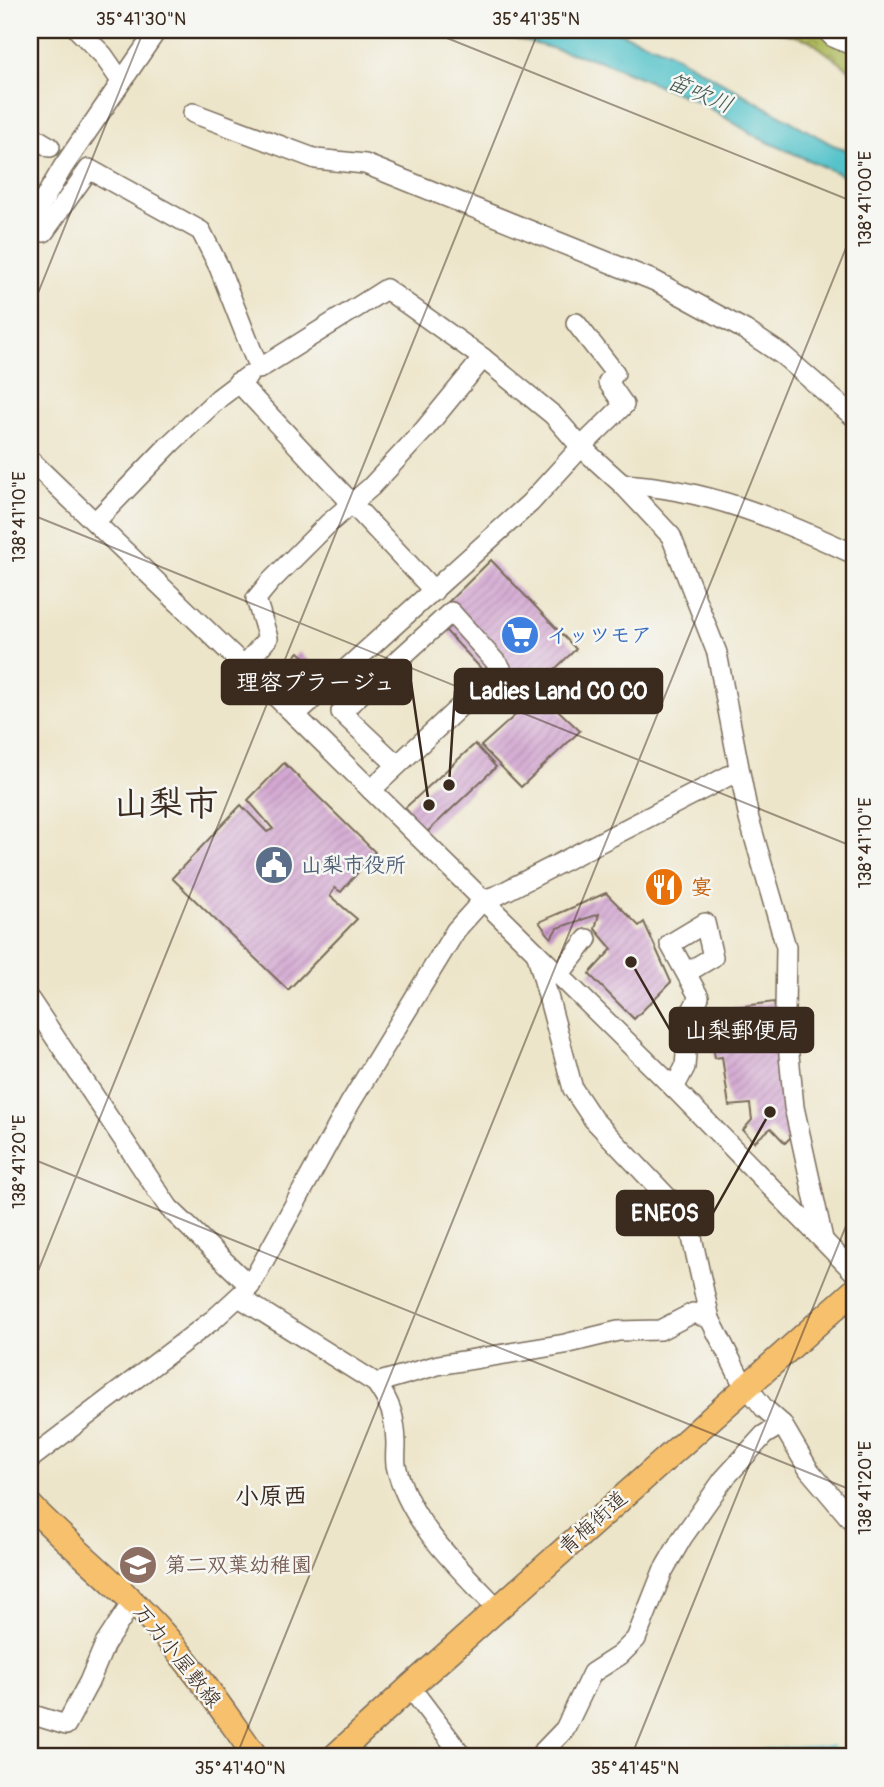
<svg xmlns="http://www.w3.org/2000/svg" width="884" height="1787" font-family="Pangolin,'Klee One',sans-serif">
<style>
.park{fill:url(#park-crowns);stroke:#74723d;stroke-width:2}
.water{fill:#55c3ca;stroke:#487674;stroke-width:2}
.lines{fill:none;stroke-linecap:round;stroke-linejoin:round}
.stream{stroke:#55c3ca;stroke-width:4.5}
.building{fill:url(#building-hatch)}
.minor-casing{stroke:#796b5a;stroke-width:22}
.major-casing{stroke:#796b5a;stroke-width:27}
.minor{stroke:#fff;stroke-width:19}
.major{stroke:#f7c06c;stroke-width:24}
.ticks{fill:none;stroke:#3b2a1e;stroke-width:2;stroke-opacity:0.45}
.labels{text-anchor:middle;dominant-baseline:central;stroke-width:5;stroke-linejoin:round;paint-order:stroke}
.shop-label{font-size:21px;font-weight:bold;fill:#366cbe;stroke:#f6f6f2;text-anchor:start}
.service-label{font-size:21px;font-weight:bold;fill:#4e5e75;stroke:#f6f6f2;text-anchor:start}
.food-label{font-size:21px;font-weight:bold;fill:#c56008;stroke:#f6f6f2;text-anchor:start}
.street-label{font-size:21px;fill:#3b2a1e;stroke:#f6f6f2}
.education-label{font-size:21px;font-weight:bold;fill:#785e54;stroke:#f6f6f2;text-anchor:start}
.water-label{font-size:23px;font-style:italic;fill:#435852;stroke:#f6f6f2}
.quarter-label{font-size:24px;font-weight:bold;fill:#3b2a1e;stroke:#f6f6f2}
.town-label{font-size:35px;font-weight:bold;fill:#3b2a1e;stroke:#f6f6f2}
.leader{fill:none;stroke:#3b2a1e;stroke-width:2.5}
.callout-dot{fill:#3b2a1e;stroke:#f6f6f2;stroke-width:2.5}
.callout{fill:#3b2a1e;stroke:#3b2a1e;stroke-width:2.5}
.callout-label{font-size:23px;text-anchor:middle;font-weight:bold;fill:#fff}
.neatline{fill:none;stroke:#3b2a1e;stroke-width:2.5}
.ticks-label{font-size:18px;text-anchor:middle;fill:#3b2a1e}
</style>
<defs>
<pattern id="park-crowns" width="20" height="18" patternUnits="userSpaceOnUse" patternTransform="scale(1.75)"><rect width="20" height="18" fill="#aeba5c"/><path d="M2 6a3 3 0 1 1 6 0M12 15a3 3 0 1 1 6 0" fill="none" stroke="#8f974b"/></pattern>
<pattern id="building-hatch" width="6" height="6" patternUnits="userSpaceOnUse" patternTransform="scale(1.75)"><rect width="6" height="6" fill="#d0a0cf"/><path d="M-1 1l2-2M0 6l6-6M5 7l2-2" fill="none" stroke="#aa83a7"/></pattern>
</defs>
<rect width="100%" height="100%" fill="#f6f6f2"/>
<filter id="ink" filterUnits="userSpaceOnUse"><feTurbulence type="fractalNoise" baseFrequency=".0143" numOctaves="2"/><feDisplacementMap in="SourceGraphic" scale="14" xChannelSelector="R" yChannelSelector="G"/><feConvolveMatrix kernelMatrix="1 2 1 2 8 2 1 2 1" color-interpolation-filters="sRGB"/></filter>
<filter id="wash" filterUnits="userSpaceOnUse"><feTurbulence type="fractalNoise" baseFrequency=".00686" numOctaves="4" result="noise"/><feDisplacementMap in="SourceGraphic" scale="28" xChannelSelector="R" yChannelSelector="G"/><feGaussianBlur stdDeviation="1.57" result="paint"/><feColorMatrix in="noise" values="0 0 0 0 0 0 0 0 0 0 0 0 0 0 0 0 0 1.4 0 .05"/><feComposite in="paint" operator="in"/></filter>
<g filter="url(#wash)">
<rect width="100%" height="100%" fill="#ede5c9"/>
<!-- park -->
<path class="park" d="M773 30H854V73L809 40Z"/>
<!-- water -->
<path class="water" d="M482 30H612L665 50 833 145 854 152V194L853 180 759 138 701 103 601 61Z"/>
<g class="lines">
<!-- stream -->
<path class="stream" d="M744 1757 761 1751 832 1747"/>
</g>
<g id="blocks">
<!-- building -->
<g class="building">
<path d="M491 560 576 649 516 706 433 617Z"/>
<path d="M299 652 311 663 298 678 285 667Z"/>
<path d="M540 693 580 731 521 787 481 746Z"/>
<path d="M475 744 496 767 426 833 405 808Z"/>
<path d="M284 763 375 852 341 892 335 888 330 896 357 919 288 990 172 878 241 805 267 832 273 829 248 800Z"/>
<path d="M606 893 639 926 644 922 671 982 634 1019 589 974 612 949 595 929 599 914 557 928 551 938 539 922Z"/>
<path d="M774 1002 794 1134 785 1143 771 1128 754 1142 743 1130 752 1120 750 1104 729 1106 722 1057 715 1058 707 1011Z"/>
</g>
</g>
</g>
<g filter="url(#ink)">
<use href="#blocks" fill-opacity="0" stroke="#796b5a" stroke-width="2"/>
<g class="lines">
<defs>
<g id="minor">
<path d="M78 30 103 55 121 81"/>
<path d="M826 30 833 37 854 46"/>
<path d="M193 113 316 159 365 164 655 281 745 330 784 356 854 417"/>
<path d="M30 135 50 147"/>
<path d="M30 223 63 167 157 30"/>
<path d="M30 224 44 232 89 169 201 231 219 267 259 369 386 289 483 358 553 415 581 447 622 484 671 536 717 653 749 819 786 947 785 1013 794 1107 823 1239"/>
<path d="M238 382 434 591"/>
<path d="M30 460 295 715 674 1088 854 1272"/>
<path d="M622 484C705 488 780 520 854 554"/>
<path d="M95 522 171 443 219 398 248 376"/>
<path d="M244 666 268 638 256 599 270 582 329 523 371 487 424 430 483 358"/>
<path d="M295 715 530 503 581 447 624 405 608 382 615 373 576 323"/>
<path d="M371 790 501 668 451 612 341 712 397 765"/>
<path d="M537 955 573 1089 593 1119 688 1219 710 1319"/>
<path d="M559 975 587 939"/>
<path d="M30 1000 169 1208 250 1286"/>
<path d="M674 1088 685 1067 689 1016 699 997 670 944 705 923 713 957 686 973"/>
<path d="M239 1297 376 1383C391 1404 395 1417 396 1443 396 1450 395 1458 396 1465 408 1522 460 1569 498 1609"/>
<path d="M376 1383 438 1365 565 1344 618 1331 660 1330 693 1313 710 1319 740 1378 764 1408 782 1424 809 1470 854 1523"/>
<path d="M30 1459 214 1319 250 1286 349 1105 456 930 483 900 498 895 738 771"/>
<path d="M410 1687 463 1757"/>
<path d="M30 1714 66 1725 89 1682 105 1644 133 1601"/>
<path d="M538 1757 565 1729 592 1673 620 1655 636 1639 663 1571 682 1538 723 1480 764 1435 782 1424"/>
</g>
<g id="major">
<path d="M30 1505C71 1548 119 1584 158 1628 194 1667 225 1714 256 1757"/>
<path d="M334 1757 410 1687 854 1291"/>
</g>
</defs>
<!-- minor casing -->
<use href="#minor" class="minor-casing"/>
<!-- major casing -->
<use href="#major" class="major-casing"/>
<!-- minor -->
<use href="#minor" class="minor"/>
<!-- major -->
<use href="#major" class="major"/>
</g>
</g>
<!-- ticks -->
<path class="ticks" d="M427 30 854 202M30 313 144 30M30 514 854 847M30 1158 854 1491M30 1291 539 30M236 1757 854 228M631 1757 854 1206"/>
<!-- icons -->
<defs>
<symbol id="supermarket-disc" viewBox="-11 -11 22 22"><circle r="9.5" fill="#3f7fe0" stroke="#f6f6f2"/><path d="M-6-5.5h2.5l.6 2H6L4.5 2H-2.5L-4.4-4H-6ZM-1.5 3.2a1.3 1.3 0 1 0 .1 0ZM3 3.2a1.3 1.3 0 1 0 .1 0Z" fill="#fff"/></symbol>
<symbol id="civic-disc" viewBox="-11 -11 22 22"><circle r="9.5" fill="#5c6f8a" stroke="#f6f6f2"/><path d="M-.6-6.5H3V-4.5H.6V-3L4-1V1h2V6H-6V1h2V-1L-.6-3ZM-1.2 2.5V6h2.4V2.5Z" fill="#fff"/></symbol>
<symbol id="restaurant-disc" viewBox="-11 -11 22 22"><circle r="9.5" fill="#e8710a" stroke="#f6f6f2"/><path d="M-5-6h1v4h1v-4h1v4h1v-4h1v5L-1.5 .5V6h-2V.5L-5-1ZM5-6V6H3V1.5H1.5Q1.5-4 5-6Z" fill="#fff"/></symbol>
<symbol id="school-disc" viewBox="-11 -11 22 22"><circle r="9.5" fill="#8d6e63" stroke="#f6f6f2"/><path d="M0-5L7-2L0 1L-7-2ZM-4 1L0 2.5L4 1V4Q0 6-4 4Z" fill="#fff"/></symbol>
</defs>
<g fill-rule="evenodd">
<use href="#supermarket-disc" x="498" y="613" width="44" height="44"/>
<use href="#civic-disc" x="252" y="843" width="44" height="44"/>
<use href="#restaurant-disc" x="642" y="865" width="44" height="44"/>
<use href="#school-disc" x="116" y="1543" width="44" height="44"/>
</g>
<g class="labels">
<!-- shop labels -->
<g class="shop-label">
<text x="547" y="635">イッツモア</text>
</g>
<!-- service labels -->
<g class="service-label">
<text x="301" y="865">山梨市役所</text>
</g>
<!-- food labels -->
<g class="food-label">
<text x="691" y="887">宴</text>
</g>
<!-- street labels -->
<g class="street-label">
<text transform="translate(593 1523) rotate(-42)">青梅街道</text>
<text transform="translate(177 1656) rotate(51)">万力小屋敷線</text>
</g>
<!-- education labels -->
<g class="education-label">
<text x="165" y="1565">第二双葉幼稚園</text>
</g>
<!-- water labels -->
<g class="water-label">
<text transform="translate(700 93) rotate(23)">笛吹川</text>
</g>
<!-- quarter labels -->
<g class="quarter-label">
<text x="271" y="1496">小原西</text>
</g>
<!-- town labels -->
<g class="town-label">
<text x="166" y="804">山梨市</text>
</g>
</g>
<!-- callouts -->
<path class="leader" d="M429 805L411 682M449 785L455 691M631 962L670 1030M770 1112L713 1213"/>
<g class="callout-dot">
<circle cx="429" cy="805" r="7"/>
<circle cx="449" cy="785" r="7"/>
<circle cx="631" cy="962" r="7"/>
<circle cx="770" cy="1112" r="7"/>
</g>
<g class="callout">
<rect x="222" y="660" width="189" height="44" rx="7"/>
<rect x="455" y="669" width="207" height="44" rx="7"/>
<rect x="670" y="1008" width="143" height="44" rx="7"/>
<rect x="617" y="1191" width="96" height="44" rx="7"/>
</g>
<g class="callout-label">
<text x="316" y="690">理容プラージュ</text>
<text x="558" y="699">Ladies Land CO CO</text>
<text x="742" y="1038">山梨郵便局</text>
<text x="665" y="1221">ENEOS</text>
</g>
<!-- margin -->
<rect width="884" height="1787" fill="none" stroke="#f6f6f2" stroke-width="77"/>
<rect x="38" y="38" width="808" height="1710" class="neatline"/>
<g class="ticks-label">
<text x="141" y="25">35°41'30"N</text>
<text x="536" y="25">35°41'35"N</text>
<text transform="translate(865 199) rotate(-90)" y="6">138°41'00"E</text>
<text transform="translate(19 517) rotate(-90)" y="6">138°41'10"E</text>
<text transform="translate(865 843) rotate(-90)" y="6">138°41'10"E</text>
<text transform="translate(19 1162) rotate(-90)" y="6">138°41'20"E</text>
<text transform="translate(865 1488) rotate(-90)" y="6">138°41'20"E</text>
<text x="240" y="1774">35°41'40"N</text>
<text x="635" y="1774">35°41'45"N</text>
</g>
</svg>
